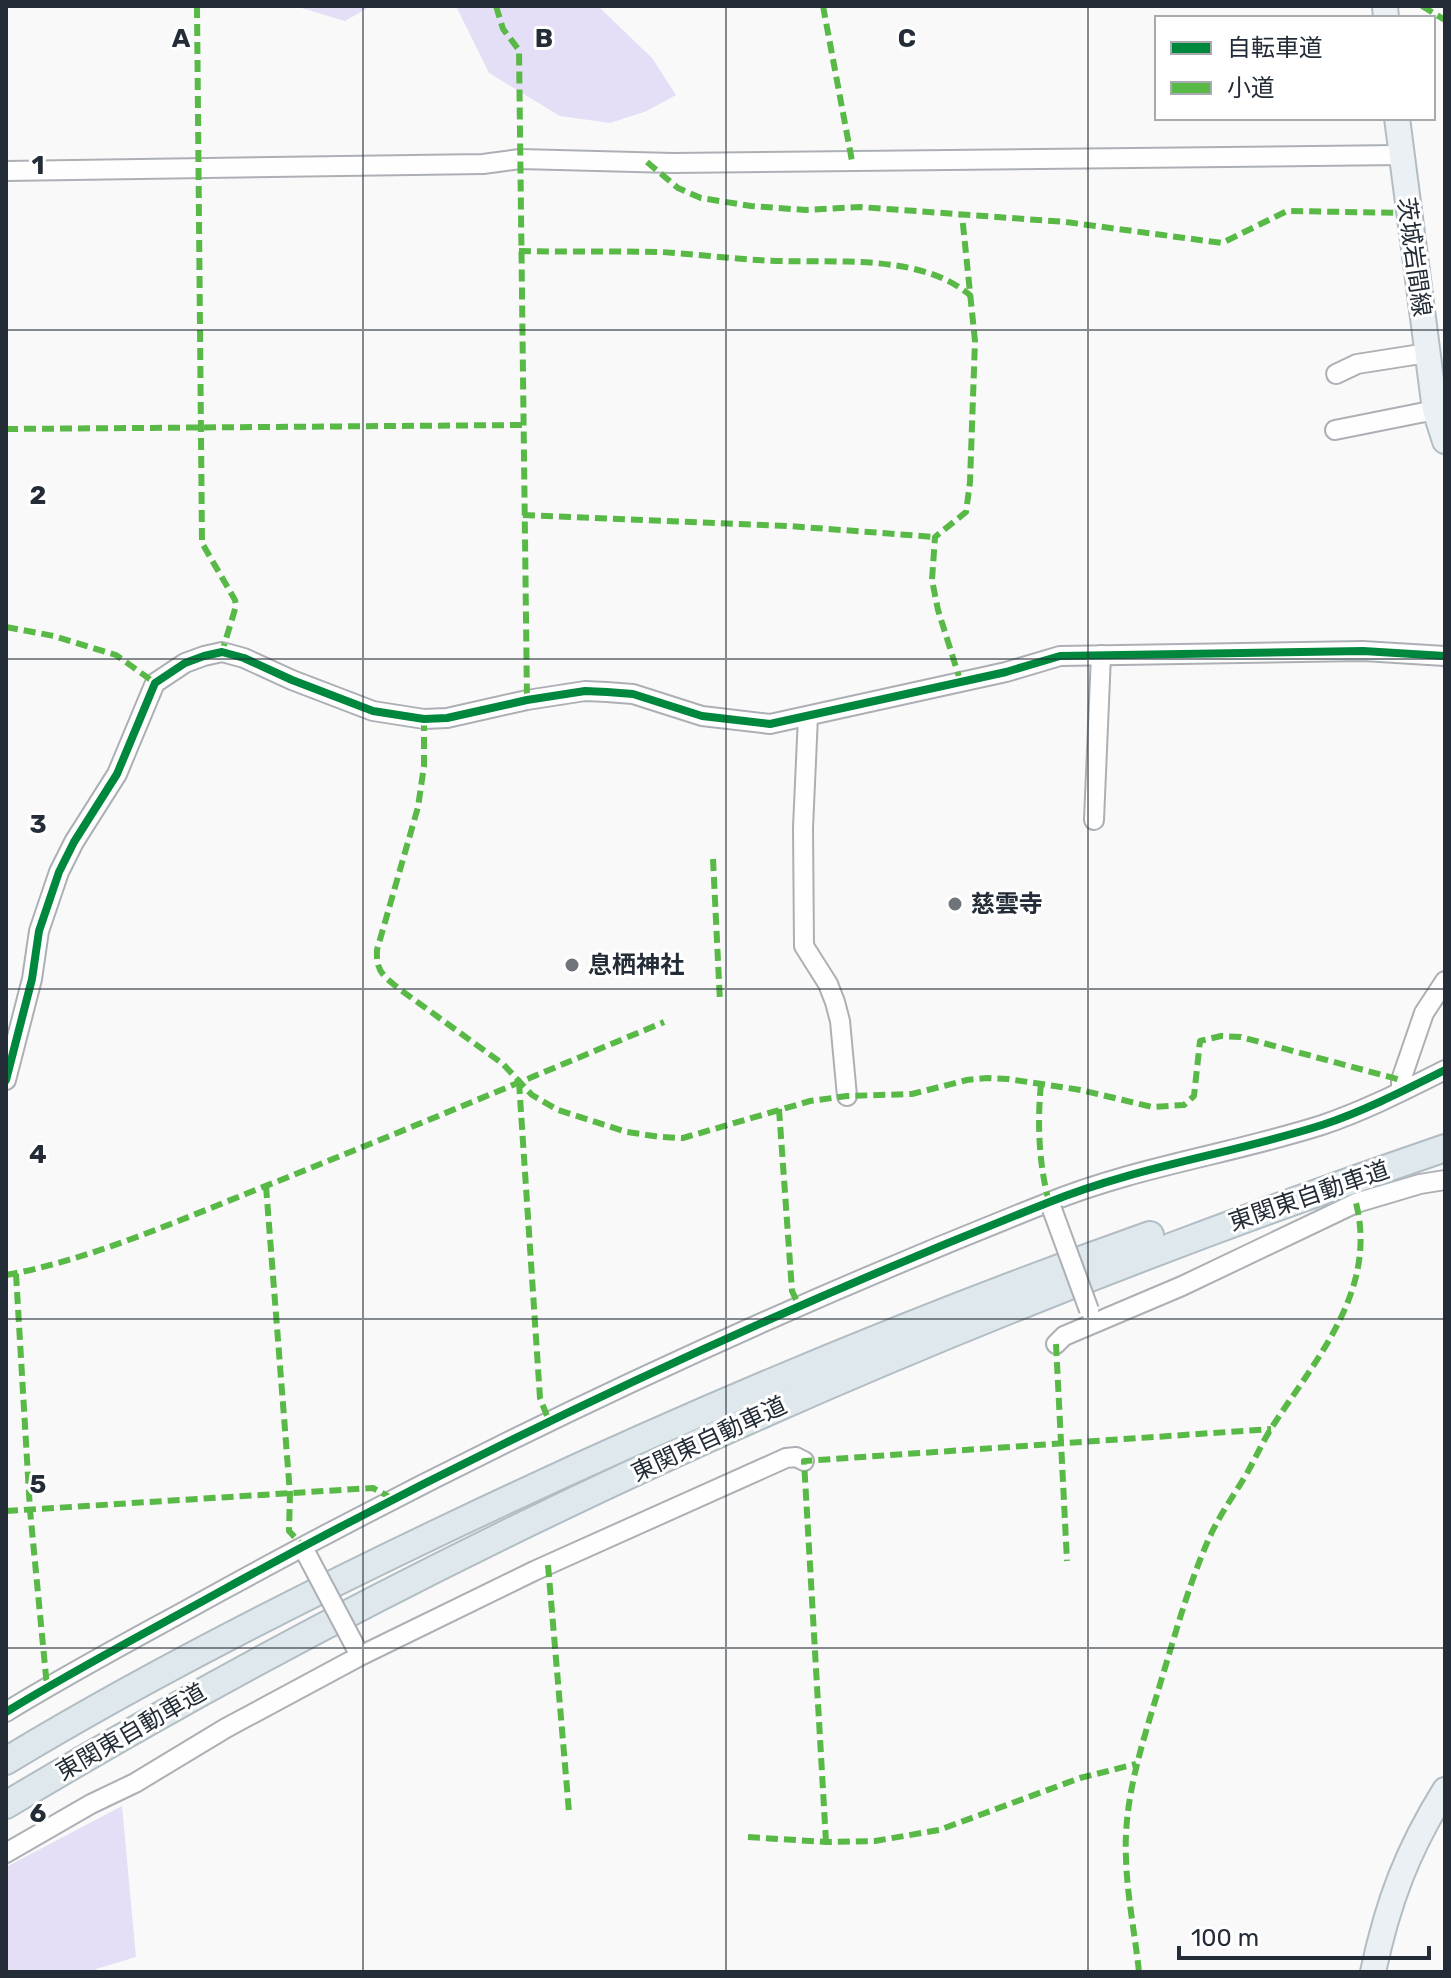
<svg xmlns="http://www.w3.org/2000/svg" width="1451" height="1978" font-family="Rubik,'Noto Sans JP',sans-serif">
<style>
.green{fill:#e4dff7}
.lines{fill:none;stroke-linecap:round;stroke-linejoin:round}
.minor-casing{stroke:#acb0b5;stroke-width:22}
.major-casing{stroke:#b2bdc3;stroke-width:28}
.highway-casing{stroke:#b2bdc3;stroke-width:30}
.minor{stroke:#fefefe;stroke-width:18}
.major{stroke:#ebf0f4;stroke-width:24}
.highway{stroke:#dee8ed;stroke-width:26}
.minor-bridge-casing{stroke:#acb0b5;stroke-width:22;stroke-linecap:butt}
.minor-bridge{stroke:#fefefe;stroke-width:18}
.quiet{stroke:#58b947;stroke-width:6;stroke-dasharray:12 6;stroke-linecap:butt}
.cycleway-casing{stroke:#fff;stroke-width:13}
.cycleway{stroke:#00873e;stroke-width:8}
.grid{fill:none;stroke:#242d37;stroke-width:2;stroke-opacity:0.55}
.poi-dot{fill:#6f747b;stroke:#fff;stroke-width:3}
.labels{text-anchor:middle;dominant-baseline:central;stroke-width:6;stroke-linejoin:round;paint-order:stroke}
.street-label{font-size:24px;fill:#242d37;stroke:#fff}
.poi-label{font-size:24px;font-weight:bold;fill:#242d37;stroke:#fff;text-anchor:start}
.grid-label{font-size:26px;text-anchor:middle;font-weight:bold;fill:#242d37;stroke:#fff;stroke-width:6;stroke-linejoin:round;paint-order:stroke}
</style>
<rect width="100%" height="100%" fill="#f9f9f9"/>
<!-- green -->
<g class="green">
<path d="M295 6H371L345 21Z"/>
<path d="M456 6H598L652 58 676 95 647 111 610 123 560 116 489 73Z"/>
<path d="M122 1806 136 1957 96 1969 95 1972H6V1867Z"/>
</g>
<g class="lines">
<defs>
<g id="minor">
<path d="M6 171 483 164 520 159 673 163 1400 155"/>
<path d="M1336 374 1357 364 1427 353"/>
<path d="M1335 430 1435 410"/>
<path d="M808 716 803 828 804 946 828 984 835 1002 840 1021 847 1096"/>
<path d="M1094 820 1101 655"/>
<path d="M6 1080 32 979 39 931 59 872 74 842 117 774 155 683 185 663 204 656 222 652 244 658 292 680 373 711 424 719 447 718 527 700 585 691 607 692 633 694 702 716 770 724 1006 672 1060 656 1363 651 1445 656"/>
<path d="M1401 1091V1080L1424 1013 1445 981"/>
<path d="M1056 1344 1064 1336 1182 1286 1356 1203 1420 1184 1445 1180"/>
<path d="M6 1712C76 1669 149 1631 221 1591 487 1445 764 1315 1047 1203 1135 1167 1231 1154 1322 1125 1364 1111 1405 1090 1445 1070"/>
<path d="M6 1853 91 1804 135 1783 226 1728 360 1656 534 1571 786 1458 796 1457 804 1461"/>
</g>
<g id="major">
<path d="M1385 6 1386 18"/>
<path d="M1397 118 1435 410 1445 441"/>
<path d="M1373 1972C1388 1902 1407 1851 1445 1790"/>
</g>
<g id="highway">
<path d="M6 1761C143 1678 287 1605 431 1536 666 1423 905 1322 1150 1235"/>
<path d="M6 1805C459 1533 945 1319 1445 1148"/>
</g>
</defs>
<!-- minor casing -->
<use href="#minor" class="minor-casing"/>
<!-- major casing -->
<use href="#major" class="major-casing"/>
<!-- highway casing -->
<use href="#highway" class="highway-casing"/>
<!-- minor -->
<use href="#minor" class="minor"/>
<!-- major -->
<use href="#major" class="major"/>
<!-- highway -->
<use href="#highway" class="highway"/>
<defs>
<g id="minor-bridge">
<path d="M1052 1209 1089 1310"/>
<path d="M307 1555 356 1648"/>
</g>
</defs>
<!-- minor-bridge casing -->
<use href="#minor-bridge" class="minor-bridge-casing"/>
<!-- minor-bridge -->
<use href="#minor-bridge" class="minor-bridge"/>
<!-- quiet -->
<g class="quiet">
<path d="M197 6 202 543 235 600 236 606 222 652"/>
<path d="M496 6 503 29 519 50 527 700"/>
<path d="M823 6 852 161"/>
<path d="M1422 6 1445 20"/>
<path d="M647 162 678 188 701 198 751 206 806 210 860 207 1066 222 1222 243 1287 211 1408 213"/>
<path d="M519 251C566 252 614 251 661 252 693 254 726 258 758 260 825 265 917 250 971 296"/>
<path d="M6 429 522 425"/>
<path d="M523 515 789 526 935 537"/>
<path d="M6 627 54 636 116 655 155 683"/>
<path d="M961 683 938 610 932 580 935 537 966 512 970 482 975 341 962 215"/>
<path d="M424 719V766L418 807 377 950C376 972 383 975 398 988L503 1064 532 1095 558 1110 627 1132 661 1137 683 1138 810 1101 847 1096 912 1094 967 1080 987 1078 1008 1079 1081 1090 1152 1107 1184 1105 1194 1096 1200 1041 1221 1036 1241 1037 1401 1080"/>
<path d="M713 859 720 1002"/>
<path d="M519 1082 540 1398 549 1421"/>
<path d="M1041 1084C1037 1123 1039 1165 1049 1202"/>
<path d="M779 1109 792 1291 800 1308"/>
<path d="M266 1186 290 1494 289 1531 303 1546"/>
<path d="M16 1274 30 1510 47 1687"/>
<path d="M6 1275C85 1261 173 1223 248 1193 387 1138 525 1080 664 1022"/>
<path d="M1056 1344 1067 1561"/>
<path d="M6 1511 373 1488 393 1499"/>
<path d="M548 1565 569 1812"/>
<path d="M748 1837 826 1842 875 1841 939 1830 1080 1778 1136 1764"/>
<path d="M826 1842 804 1461 1271 1429"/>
<path d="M1139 1972C1135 1934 1127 1896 1126 1858 1123 1797 1144 1739 1161 1681 1175 1635 1188 1587 1207 1543 1217 1519 1232 1498 1246 1475 1255 1459 1262 1443 1272 1427 1316 1359 1378 1290 1356 1203"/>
</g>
<defs>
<g id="cycleway">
<path d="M6 1080 32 979 39 931 59 872 74 842 117 774 155 683 185 663 204 656 222 652 244 658 292 680 373 711 424 719 447 718 527 700 585 691 607 692 633 694 702 716 770 724 1006 672 1060 656 1363 651 1445 656"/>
<path d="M6 1712C76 1669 149 1631 221 1591 487 1445 764 1315 1047 1203 1135 1167 1231 1154 1322 1125 1364 1111 1405 1090 1445 1070"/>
</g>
</defs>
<!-- cycleway casing -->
<use href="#cycleway" class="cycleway-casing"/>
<!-- cycleway -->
<use href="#cycleway" class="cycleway"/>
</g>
<!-- grid -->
<path class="grid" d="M363 6V1972M726 6V1972M1088 6V1972M6 330H1445M6 659H1445M6 989H1445M6 1319H1445M6 1648H1445"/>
<!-- markers -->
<g class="poi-dot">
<circle cx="955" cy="904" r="8"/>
<circle cx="572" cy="965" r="8"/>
</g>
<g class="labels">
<!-- street labels -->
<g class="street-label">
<text transform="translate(1414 257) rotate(82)">茨城岩間線</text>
<text transform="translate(1309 1196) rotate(-19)">東関東自動車道</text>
<text transform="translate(709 1439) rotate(-25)">東関東自動車道</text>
<text transform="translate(131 1732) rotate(-30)">東関東自動車道</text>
</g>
<!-- poi labels -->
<g class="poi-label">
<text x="971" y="904">慈雲寺</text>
<text x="588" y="965">息栖神社</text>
</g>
</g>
<g class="grid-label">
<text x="181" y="47">A</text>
<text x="544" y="47">B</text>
<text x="907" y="47">C</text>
<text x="38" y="174">1</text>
<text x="38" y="504">2</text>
<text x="38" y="833">3</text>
<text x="38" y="1163">4</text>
<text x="38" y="1493">5</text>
<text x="38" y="1822">6</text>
</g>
<!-- border -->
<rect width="1451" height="1978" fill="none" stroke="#242d37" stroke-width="16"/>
<!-- legend -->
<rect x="1155" y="16" width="280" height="104" fill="#ffffff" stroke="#a7abaf" stroke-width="2"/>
<rect x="1171" y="42" width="40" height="12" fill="#00873e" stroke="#a7abaf" stroke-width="2"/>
<text x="1227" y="56" font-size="24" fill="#242d37">自転車道</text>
<rect x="1171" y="82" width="40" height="12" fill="#58b947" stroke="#a7abaf" stroke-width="2"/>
<text x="1227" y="96" font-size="24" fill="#242d37">小道</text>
<!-- scale -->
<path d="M1179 1946v12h250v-12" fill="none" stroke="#242d37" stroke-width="4"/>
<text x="1191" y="1946" font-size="24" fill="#242d37" stroke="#ffffff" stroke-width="6" paint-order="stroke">100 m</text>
</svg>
